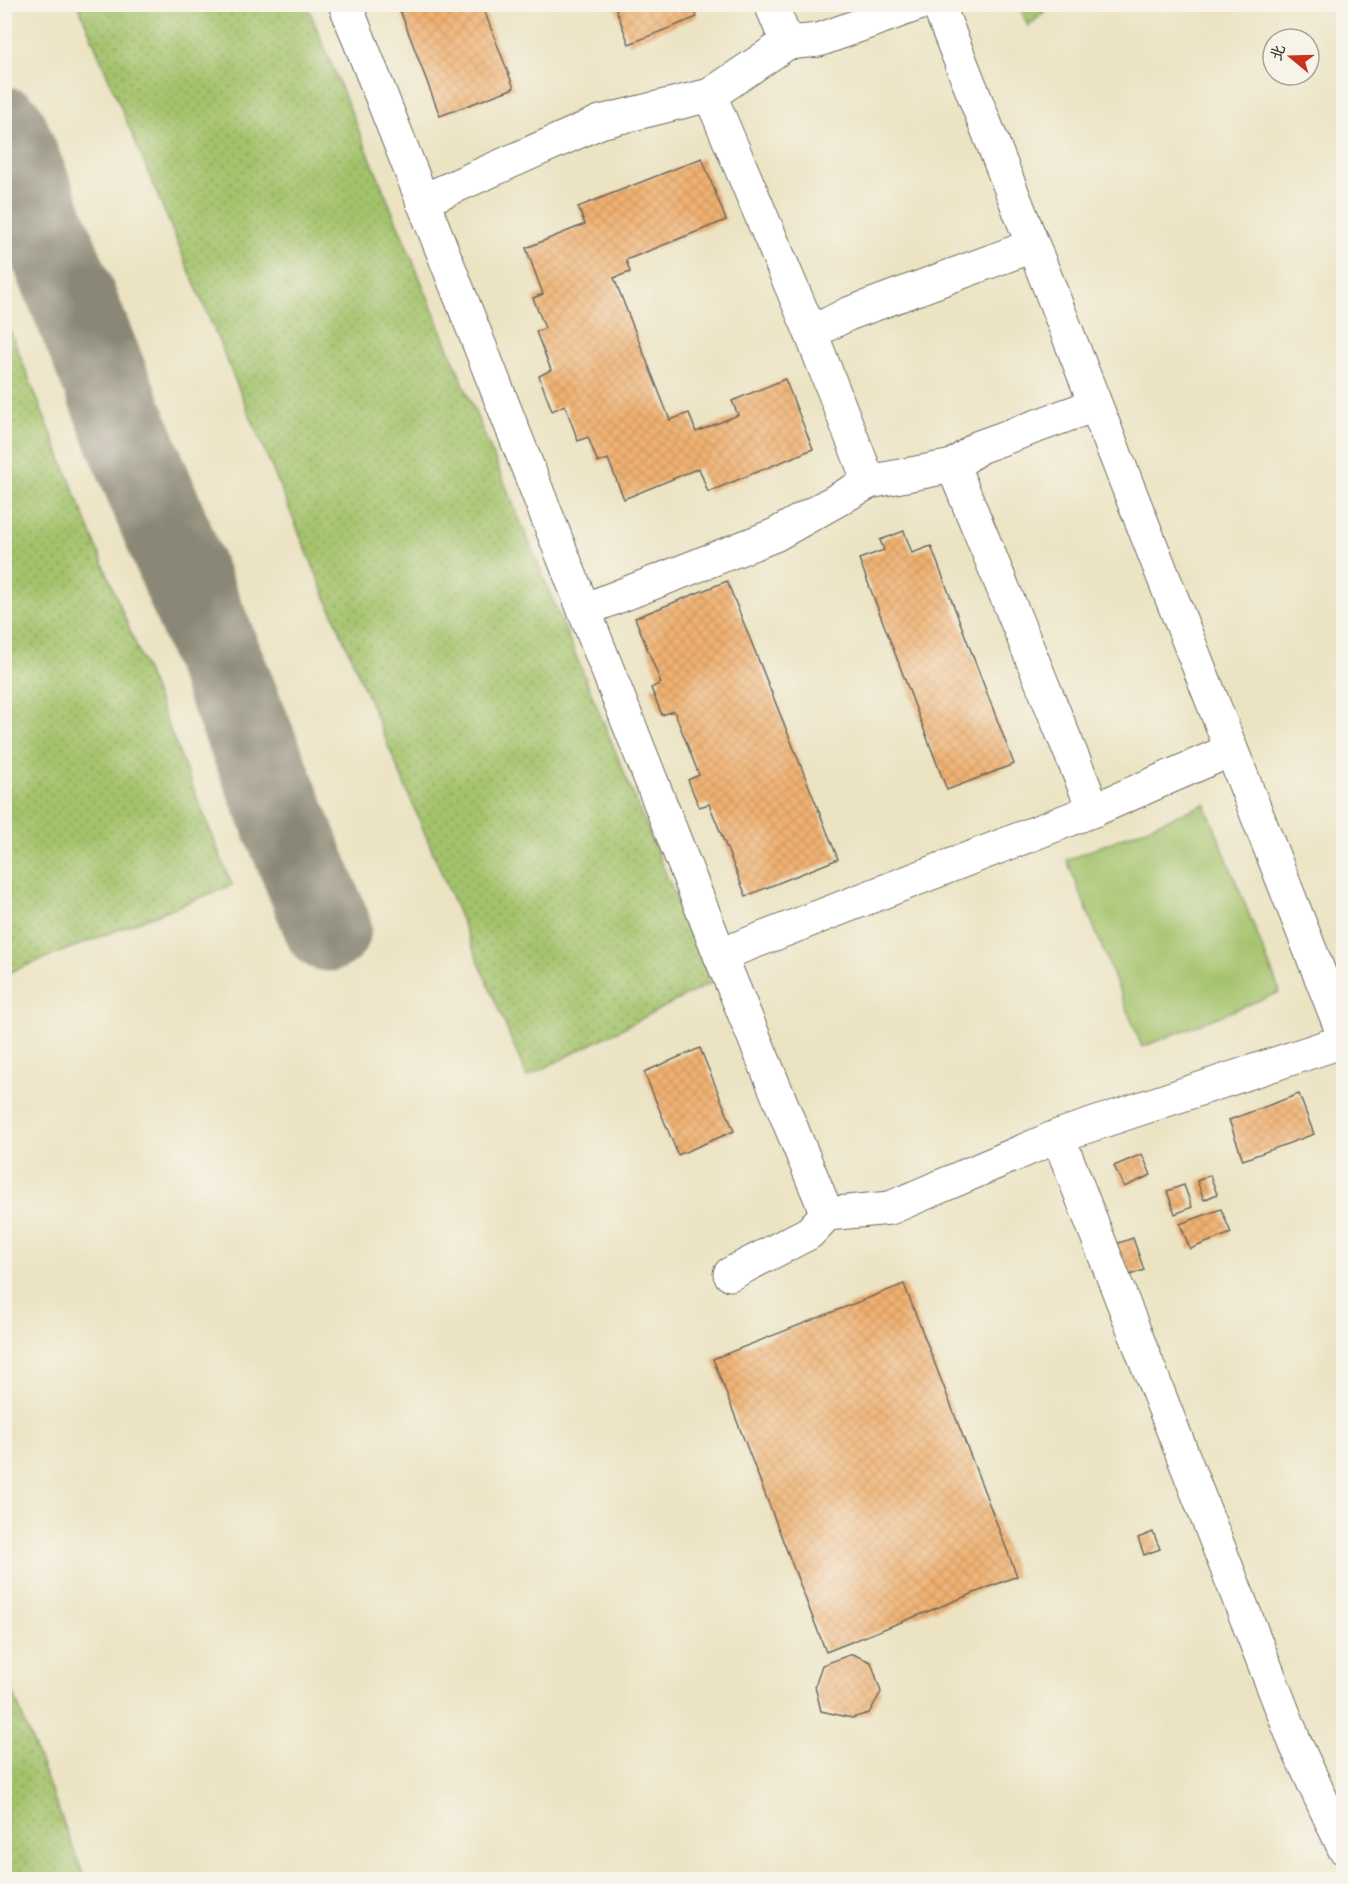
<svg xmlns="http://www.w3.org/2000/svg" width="1348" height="1884" font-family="Itim,'LXGW WenKai TC',sans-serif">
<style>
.grass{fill:url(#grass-dots);stroke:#67764b;stroke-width:1.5}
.garden{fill:#a3c26b;stroke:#67764b;stroke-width:1.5}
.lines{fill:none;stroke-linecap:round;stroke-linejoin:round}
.taxiway{stroke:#8b8776;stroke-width:87}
.building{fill:url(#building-cross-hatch)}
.minor-casing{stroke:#6e6b60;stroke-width:35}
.minor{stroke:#fff;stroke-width:33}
</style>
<defs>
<pattern id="grass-dots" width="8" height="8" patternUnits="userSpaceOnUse" patternTransform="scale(1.5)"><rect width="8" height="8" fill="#a3c26b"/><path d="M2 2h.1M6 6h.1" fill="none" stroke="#859e58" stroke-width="1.8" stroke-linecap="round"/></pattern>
<pattern id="building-cross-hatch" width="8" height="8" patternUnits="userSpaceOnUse" patternTransform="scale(1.5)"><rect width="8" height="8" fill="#f0b171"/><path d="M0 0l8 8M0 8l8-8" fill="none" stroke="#ce9862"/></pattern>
</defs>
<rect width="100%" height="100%" fill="#f7f3e8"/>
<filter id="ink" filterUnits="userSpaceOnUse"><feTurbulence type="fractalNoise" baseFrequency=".0167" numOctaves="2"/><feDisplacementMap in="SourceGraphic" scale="12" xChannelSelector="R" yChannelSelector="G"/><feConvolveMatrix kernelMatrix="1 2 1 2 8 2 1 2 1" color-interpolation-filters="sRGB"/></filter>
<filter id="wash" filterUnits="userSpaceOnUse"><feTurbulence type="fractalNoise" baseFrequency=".008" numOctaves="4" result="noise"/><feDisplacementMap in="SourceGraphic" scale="24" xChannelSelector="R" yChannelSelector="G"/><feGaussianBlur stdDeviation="1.35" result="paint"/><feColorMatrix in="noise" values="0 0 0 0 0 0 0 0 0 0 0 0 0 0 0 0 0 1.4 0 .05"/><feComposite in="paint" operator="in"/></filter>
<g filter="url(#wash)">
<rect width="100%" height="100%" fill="#ebe3c2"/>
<!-- grass -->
<g class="grass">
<path d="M78 5H307L711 983 527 1077Z"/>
<path d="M1019 5H1051L1028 27Z"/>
<path d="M4 316 232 885 5 974H4Z"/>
<path d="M5 1671 85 1879H5Z"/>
</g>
<!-- garden -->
<path class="garden" d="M1205 804 1280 992 1142 1047 1067 860Z"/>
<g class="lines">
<!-- taxiway -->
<path class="taxiway" d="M4 130 328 928"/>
</g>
<g id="blocks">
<!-- building -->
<g class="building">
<path d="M614 4H692L697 17 629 44Z"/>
<path d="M398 5H482L514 88 440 116Z"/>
<path d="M702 158 726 220 626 260 630 272 614 278 670 420 689 413 696 432 738 415 732 401 785 379 813 449 708 492 699 468 624 499 608 459 598 463 588 437 578 441 565 405 552 411 539 376 551 370 536 332 545 328 533 298 543 294 526 248 585 224 578 207Z"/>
<path d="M904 531 912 553 931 546 1014 764 947 790 859 559 884 550 880 540Z"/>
<path d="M727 581 838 859 746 896 709 804 699 807 688 780 699 775 674 711 662 715 651 688 661 683 635 618Z"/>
<path d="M700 1048 734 1131 678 1155 644 1072Z"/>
<path d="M1299 1094 1314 1134 1243 1160 1229 1120Z"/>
<path d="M1142 1154 1151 1175 1124 1187 1114 1166Z"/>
<path d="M1210 1175 1217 1194 1204 1200 1197 1181Z"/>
<path d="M1184 1185 1192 1207 1175 1214 1167 1191Z"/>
<path d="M1221 1209 1231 1233 1190 1249 1180 1224Z"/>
<path d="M1133 1238 1144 1270 1127 1276 1116 1244Z"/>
<path d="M904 1284 1017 1576 826 1652 713 1359Z"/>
<path d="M1153 1532 1160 1549 1144 1555 1138 1538Z"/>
<path d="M852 1654 871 1662 881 1692 869 1713 852 1718 821 1711 815 1686 822 1665Z"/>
</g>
</g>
</g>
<g filter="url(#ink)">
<use href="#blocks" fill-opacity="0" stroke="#6e6b60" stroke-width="1.5"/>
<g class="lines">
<defs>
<g id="minor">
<path d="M345 4 720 955 827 1214"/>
<path d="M771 4 787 43"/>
<path d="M938 4 1344 1036"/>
<path d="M710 95 811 333 869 482"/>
<path d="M422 201 600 122 710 95 787 43 819 40 918 4"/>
<path d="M811 333 848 314 1032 246"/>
<path d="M953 466 1094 810"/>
<path d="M584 610 775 535 869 482 953 466 979 447 1095 405"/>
<path d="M720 955 1094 810 1231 750"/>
<path d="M1058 1136 1296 1745 1344 1848"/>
<path d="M730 1274 809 1233 827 1214 890 1208 1058 1136 1344 1041"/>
</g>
</defs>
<!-- minor casing -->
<use href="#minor" class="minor-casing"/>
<!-- minor -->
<use href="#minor" class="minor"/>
</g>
</g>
<!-- margin -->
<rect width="1348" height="1884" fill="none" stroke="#f7f3e8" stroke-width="24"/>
<!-- north arrow -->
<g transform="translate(1291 57) rotate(289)"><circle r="28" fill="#f7f3e8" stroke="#a5a39c" stroke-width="1.5"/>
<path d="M0-4.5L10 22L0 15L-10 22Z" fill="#c8321e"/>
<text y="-9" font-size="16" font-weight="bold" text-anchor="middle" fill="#2b2b2b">北</text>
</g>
</svg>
